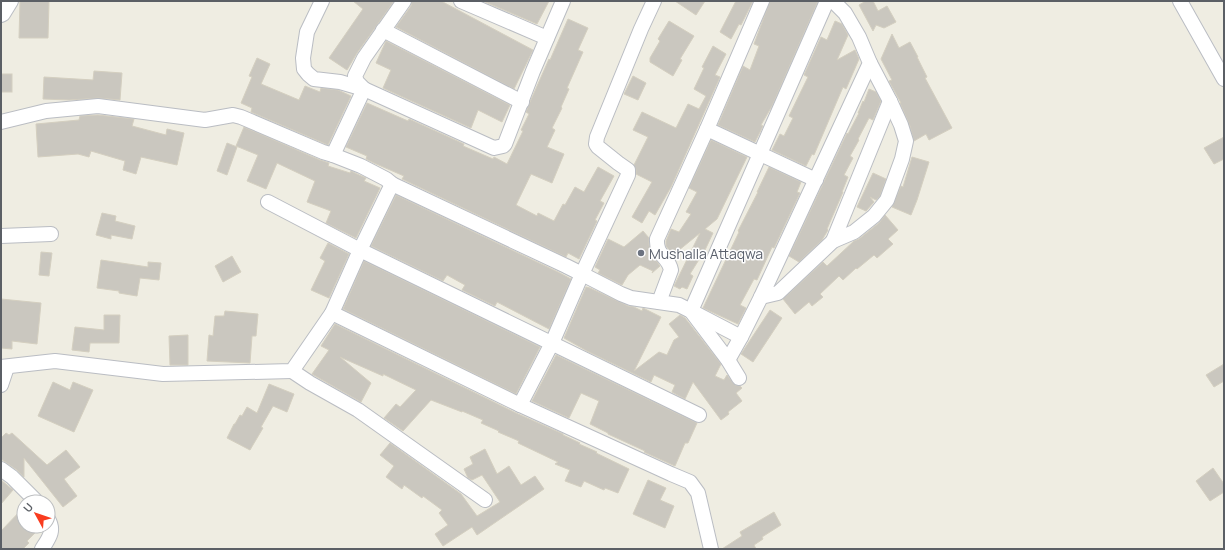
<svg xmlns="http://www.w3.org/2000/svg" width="1225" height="550" font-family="Manrope,sans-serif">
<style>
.building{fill:#cac7bf;stroke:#d4cfc0}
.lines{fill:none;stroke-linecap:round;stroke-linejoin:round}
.street-casing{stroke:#babdc3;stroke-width:16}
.street{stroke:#fff;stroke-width:14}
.worship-dot{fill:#6b7280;stroke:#fff;stroke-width:1.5}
.labels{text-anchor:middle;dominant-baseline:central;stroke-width:3;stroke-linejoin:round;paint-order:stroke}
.worship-label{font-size:14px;fill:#5b616d;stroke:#fff;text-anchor:start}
</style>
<rect width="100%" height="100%" fill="#efede2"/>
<!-- building -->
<g class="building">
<path d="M20 1H49L48 38H19Z"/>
<path d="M353 1H394L357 53 347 70 329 58 363 9Z"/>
<path d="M412 1H441L533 50 514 89 396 27 411 6Z"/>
<path d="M483 1H549L537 24Z"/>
<path d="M675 1H705L696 15Z"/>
<path d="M736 1H753L741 25 739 24 731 39 720 32Z"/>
<path d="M770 1H818L772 106 761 125 763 126 755 142 718 125 743 66 750 70 759 46 754 44Z"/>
<path d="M866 1H873L878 11 887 6 896 22 884 28 876 25 873 31 859 5Z"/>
<path d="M568 19 588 28 578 50 583 52 567 88 569 89 561 107 562 108 552 128 555 130 547 147 564 154 552 183 531 174 516 205 537 216 538 213 554 221 563 204 565 205 575 187 584 192 598 167 614 176 600 201 604 203 595 220 597 221 579 259 568 253 566 257 402 179 404 176 374 163 366 159 367 156 346 147 367 103 408 121 409 119 464 144 463 146 493 159 494 157 507 164 523 131 521 130 529 114 526 112 530 102 549 59 550 60Z"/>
<path d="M669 21 694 36 680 59 682 60 673 76 650 62V58L660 41 658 39Z"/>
<path d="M835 21 842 24 848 35 837 60 855 50 859 59 846 89 843 87 814 155 812 154 806 166 772 150 780 134 784 136 793 118 789 116 808 77 804 75 821 37 827 40Z"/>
<path d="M892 34 899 48 910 42 918 57H917L927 77 925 78 952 128 929 140 926 134 914 141 910 126 900 103H901L889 81 892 80 881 59Z"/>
<path d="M386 41 510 105 502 122 478 110 471 128 383 88 391 70 376 63Z"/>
<path d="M713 46 726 54 715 75 720 77 671 187 655 215 649 211 642 223 632 217 652 182 636 174V170L634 165 648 137 633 130 642 112 676 128 688 104 699 109 706 96 694 89 704 68 702 67Z"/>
<path d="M257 58 270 64 261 84 299 100 305 86 320 92 321 88 338 90 351 96 328 145 251 112 252 108 241 103 252 77 249 76Z"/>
<path d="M94 71 122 73 120 100 99 98 69 100 43 99 44 77 93 80Z"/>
<rect x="1" y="74" width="11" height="18"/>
<path d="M633 76 646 83 638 100 624 94Z"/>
<path d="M869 89 876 92 881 101 873 120 869 118 858 139 859 140 850 156 853 158 844 175 848 177 842 192H843L827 229 828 230 822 240 799 262 789 256 847 133 848 134 859 113H858L863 101 864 102Z"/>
<path d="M98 115 134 119 132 126 166 135 167 129 184 133 177 165 141 157 136 174 123 170 125 161 91 151 89 157 78 154 38 157 36 124 79 120 80 116Z"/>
<path d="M244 127 320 160 329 163 328 166 350 173 351 171 357 174 366 178 364 181 380 188 356 238 326 223 331 211 307 202 315 181 277 163 266 189 247 181 258 155 236 146Z"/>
<path d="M1224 137V159L1214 164 1204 148Z"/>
<path d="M711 140 747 157 717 219 705 229 713 233 705 250 690 274 693 276 687 289 682 287 680 289 674 286 700 233 673 255 666 246V241L671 229 679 232 691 214 686 212 697 192 689 188Z"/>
<path d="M227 143 237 147 227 175 217 171Z"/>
<path d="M912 157 929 162 917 200 911 215 892 207 901 186 903 187Z"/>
<path d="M769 167 801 182 797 192 800 193 774 248 772 247 757 280 754 279 740 305 746 308 738 324 703 308 739 232 738 231 758 192H757Z"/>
<path d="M873 173 886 179 880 196 876 200 870 197 874 202 866 211 857 207Z"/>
<path d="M396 195 558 272 571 279 549 329 497 302 495 306 462 290 465 285 447 275 443 281 371 246Z"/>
<path d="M102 213 116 216 115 221 135 226 132 239 111 235V239L96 235Z"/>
<path d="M885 215 898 230 888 239 893 244 877 258 874 255 857 269 856 268 843 280 839 276 820 294 823 297 812 306 809 302 795 314 783 299 823 262 827 266 854 241 859 239 879 223Z"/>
<path d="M643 231 649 238V245L651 253 660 266 652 273 653 271 640 265 628 275 622 285 598 273 600 270 595 267 608 239 624 247Z"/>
<path d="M328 243 349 254 329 298 311 290 325 261 320 258Z"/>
<path d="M41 252 52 253 49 276 39 275Z"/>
<path d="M232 256 241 272 223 282 215 266Z"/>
<path d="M101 260 148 267V262L161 263 159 280 140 278 137 296 119 293V291L97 288Z"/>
<path d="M364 261 540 347 516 394 343 309Z"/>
<path d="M586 287 590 288 628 306 634 307 642 311 643 308 661 317 634 371 659 352 667 355 674 340 679 337 669 324 680 315 685 318 721 364 715 376 724 380 727 375 735 385 740 386 742 388 736 393 742 401 728 412 729 414 721 420 693 382 685 399 672 392 675 385 654 375 651 382 587 351 564 338Z"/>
<path d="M1 299 41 303 37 344 12 341V349L1 348Z"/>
<path d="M770 310 782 318 753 362 741 354Z"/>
<path d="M225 311 258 314 256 336H252L250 363 207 361 209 335 213 336 215 316H224Z"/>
<path d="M104 315H120L119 343H90L89 352 72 350 75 327 104 330Z"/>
<path d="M335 324 516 413 563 434V435L580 443 579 444 597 452 596 453 629 469 618 493 605 488 604 490 584 481 581 487 565 481 570 470 555 464 558 462 518 443 519 441 498 432 499 431 481 423 483 420 462 411V412L431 400 403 431 384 418 396 404 400 407 416 390 383 374V376L340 357 371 383 361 402 312 374 329 350 321 346Z"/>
<path d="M188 335V365H170L169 336Z"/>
<path d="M556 355 697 423 688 443H685L675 466 644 452 645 451 608 434V433L590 424 599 401 581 393 569 418 532 401Z"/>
<path d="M1224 364V381L1214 387 1206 375Z"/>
<path d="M53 382 70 390 73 382 93 390 74 432 38 416Z"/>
<path d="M269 384 294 394 287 412 273 406 261 427 263 428 250 450 227 438 234 424H235L240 415 242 416 247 407 257 413Z"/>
<path d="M6 433 9 435 12 433 47 465 66 450 80 467 64 479 77 496 63 507 24 458V477L17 470 1 459V438Z"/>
<path d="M390 443 461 494 477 516 500 502 482 475 472 480 468 478 464 469 473 464 470 457 485 449 497 474 509 466 521 485 535 476 544 489 477 535 472 527 443 546 435 534 448 525 439 513 442 510 423 496 422 498 404 485 402 489 386 477 394 466 380 455Z"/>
<path d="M1213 468 1224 484V492L1210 501 1196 481Z"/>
<path d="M1 480 13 490 1 504Z"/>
<path d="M648 480 666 488 660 500 674 506 665 528 633 514Z"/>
<path d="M24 507V526H42L27 541 29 543 23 549H1V531Z"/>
<path d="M774 512 781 525 762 537 763 539 754 545 756 549H722L742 536 740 532Z"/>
</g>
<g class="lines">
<defs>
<g id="street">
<path d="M322 1 307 32 303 58 304 69 308 74 314 79 340 82 364 89 494 148 503 146 505 144 533 71 563 1"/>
<path d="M461 1 547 38"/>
<path d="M654 1 641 29 597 137 596 144 598 147 618 163 628 170V175L582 274 621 294 631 298 679 305 691 311 728 360 739 378"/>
<path d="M1180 1 1224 79"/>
<path d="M1 15 3 14 11 1"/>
<path d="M383 30 522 102"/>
<path d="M1 122 46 111 98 106 205 120 233 115 241 117 323 152 333 155"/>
<path d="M707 129 816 180"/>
<path d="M268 202 360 250 699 415"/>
<path d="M1 236 51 234"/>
<path d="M833 241 890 101"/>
<path d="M761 297 778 293 833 241 854 232 874 216 887 200 902 159 906 141 901 125 890 101 870 63"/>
<path d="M659 302 671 270C668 255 656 257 657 239L707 129 762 1"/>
<path d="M332 313 520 405 552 343 582 274 566 266 392 184"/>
<path d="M741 337 691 311 827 1"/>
<path d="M728 360 741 337 761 297 870 63 859 37 845 13 833 1"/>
<path d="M1 367 55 361 163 374 292 371 332 313 360 250 392 184 386 179 361 166 333 155 364 89 357 82 355 76 364 58 404 1"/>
<path d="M292 371 310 383 358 410 485 500"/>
<path d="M1 385 7 367"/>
<path d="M520 405 671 474 690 482 698 493 711 549"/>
<path d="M1 469 12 477 37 502"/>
<path d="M42 549C49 538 55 531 48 519"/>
</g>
</defs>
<!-- street casing -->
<use href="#street" class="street-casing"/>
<!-- street -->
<use href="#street" class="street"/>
</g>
<!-- markers -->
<circle class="worship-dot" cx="641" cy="253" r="4"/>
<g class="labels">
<!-- worship labels -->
<g class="worship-label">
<text x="649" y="253">Mushalla Attaqwa</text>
</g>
</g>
<!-- border -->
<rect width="1225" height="550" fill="none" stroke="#5b5f65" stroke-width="4"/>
<!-- north arrow -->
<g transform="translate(36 514) rotate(310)"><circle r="19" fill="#ffffff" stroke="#bdbfc1"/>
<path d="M0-3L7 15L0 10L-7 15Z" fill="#f93c1f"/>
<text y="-6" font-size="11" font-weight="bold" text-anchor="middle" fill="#5b5f65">U</text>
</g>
</svg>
